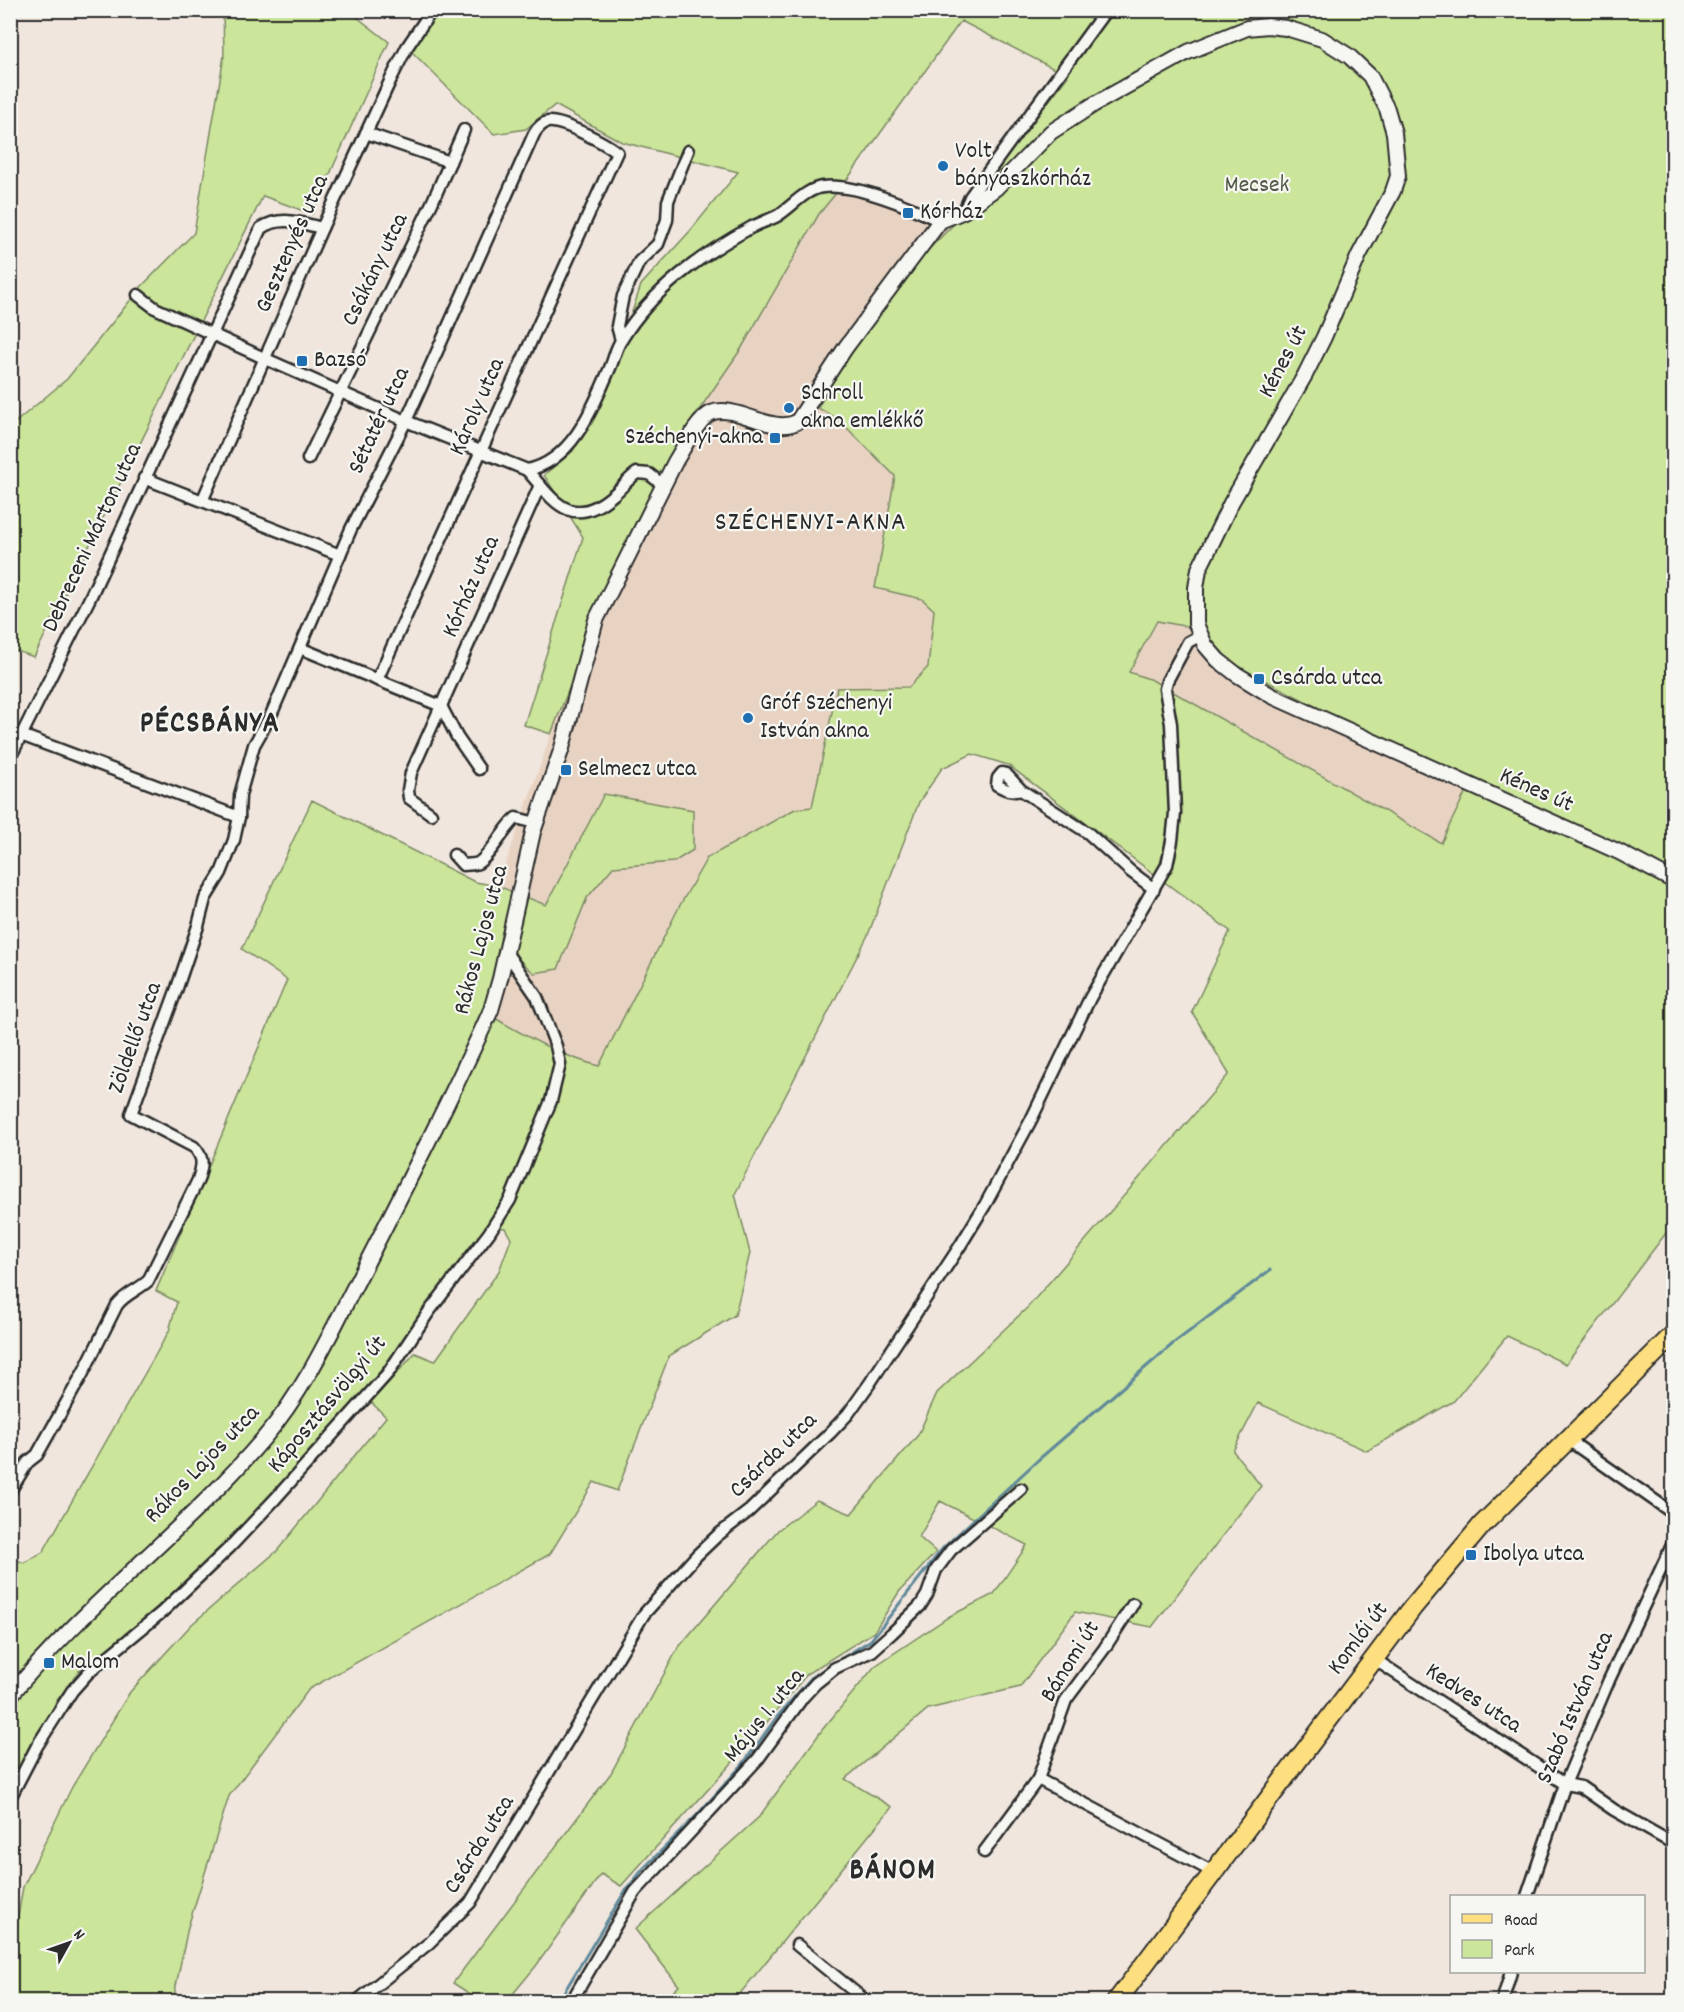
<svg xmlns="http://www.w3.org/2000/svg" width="1684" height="2012" font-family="Dekko,sans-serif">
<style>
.built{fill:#e8d3c3}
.green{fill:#cbe59b;stroke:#7b8863;stroke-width:1.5;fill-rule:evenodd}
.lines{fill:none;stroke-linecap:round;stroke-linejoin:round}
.stream{stroke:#60899b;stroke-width:3}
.minor-casing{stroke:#2b2b2b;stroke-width:15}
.tertiary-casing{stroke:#2b2b2b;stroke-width:18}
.primary-casing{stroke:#2b2b2b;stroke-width:22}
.minor{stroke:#f6f6f2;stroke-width:10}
.tertiary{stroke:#f6f6f2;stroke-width:14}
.primary{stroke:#fedf80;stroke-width:18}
.poi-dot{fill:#1f6fb2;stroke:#f6f6f2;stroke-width:2}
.labels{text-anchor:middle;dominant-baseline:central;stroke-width:4.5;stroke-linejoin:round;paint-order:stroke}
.poi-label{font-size:24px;fill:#2b2b2b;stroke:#f6f6f2;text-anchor:start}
.park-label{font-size:24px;fill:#535a47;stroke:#f6f6f2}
.street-label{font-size:24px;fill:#2b2b2b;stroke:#f6f6f2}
.quarter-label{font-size:27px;letter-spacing:1.5px;fill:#2b2b2b;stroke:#f6f6f2}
.district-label{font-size:30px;font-weight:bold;letter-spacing:1.5px;fill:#2b2b2b;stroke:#f6f6f2}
</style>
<rect width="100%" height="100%" fill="#f0e6dd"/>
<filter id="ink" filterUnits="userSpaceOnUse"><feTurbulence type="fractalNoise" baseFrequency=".0167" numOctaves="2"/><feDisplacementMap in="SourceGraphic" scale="12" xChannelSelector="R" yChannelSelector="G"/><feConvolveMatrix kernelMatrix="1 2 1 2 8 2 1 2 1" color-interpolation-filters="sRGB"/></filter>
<g filter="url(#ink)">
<!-- built -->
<g class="built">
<path d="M846 181 960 218 875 303 838 419 895 476 922 599 934 610 928 667 909 687 837 688 812 807 795 809 678 907 599 1067 577 1060 529 1038 493 1017 511 954 558 968 587 898 613 867 674 862 693 810 547 905 498 886 551 734 619 562 693 419 741 349 819 214Z"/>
<path d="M1157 621 1189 627 1231 663 1470 785 1441 843 1231 724 1129 673Z"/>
</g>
<!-- green -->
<g class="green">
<path d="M223 11H349L389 42 312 214 263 196 34 657 11 649V426L67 379 141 287 194 233 224 56Z"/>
<path d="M433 11H1673V1224L1566 1364 1507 1336 1454 1401 1367 1451 1258 1403 1233 1451 1261 1486 1152 1627 1075 1612 1020 1687 928 1709 845 1779 892 1807 734 2001H663L679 1986 635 1929 759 1817 822 1730 875 1666 950 1616 994 1594 1027 1545 940 1501 919 1537 936 1552 899 1592 874 1632 808 1673 741 1753 621 1886 601 1874 536 1966 507 2001H481L453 1983 611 1773 678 1648 778 1530 817 1500 851 1514 918 1435 937 1393 1028 1307 1229 1074 1192 1012 1230 931 1008 765 972 754 942 768 919 802 868 935 735 1194 750 1253 735 1315 669 1356 617 1491 594 1482 550 1554 309 1689 229 1796 188 1927 173 2001H11V1958L23 1887 72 1787 130 1692 192 1624 277 1551 386 1417 371 1402 415 1353 435 1361 499 1271 511 1239 505 1228H488L369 1386 288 1480 234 1538 116 1644 81 1668 58 1699 18 1770 10 1769V1557L24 1563 43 1552 169 1331 177 1302 156 1291 287 980 242 949 312 800 475 882 498 886 546 905 604 794 693 810V850L674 862 613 867 587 898 558 969 534 973 512 954 493 1017C527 1037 561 1056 599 1066L679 907 707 858 795 809 812 807 837 688 909 687 928 667 934 610 922 599 875 588 895 476 838 419 818 408 875 303 960 218 1068 76 961 21 846 181 819 214 741 349 693 419 619 562 551 734 524 725 583 537 544 475 573 451 614 367 641 285 691 230 738 172 622 142 555 105 526 129 494 134 407 47ZM1157 621 1189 627 1231 663 1469 785 1441 843 1152 680 1129 672Z"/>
</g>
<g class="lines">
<!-- stream -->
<path class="stream" d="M558 2002 624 1893 644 1868 697 1815 743 1764 777 1717 812 1677 871 1640 943 1548 1038 1460 1174 1343 1270 1270"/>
<defs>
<g id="minor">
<path d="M366 133 450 162"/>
<path d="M964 211 970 197 1106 10"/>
<path d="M138 295 155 308 266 359 406 421 527 470C573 461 593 407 610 368 614 359 616 347 622 339 653 289 701 255 752 227 760 223 769 220 777 216 792 207 805 189 823 187 854 183 911 207 940 221"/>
<path d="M621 340 617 326 623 296 639 262 658 244 667 220 668 201 688 151"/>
<path d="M308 459 432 203 464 130"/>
<path d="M527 470C554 501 571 531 613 495 622 488 628 479 637 473L649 474 663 485"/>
<path d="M144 478 340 555"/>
<path d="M203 499 322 228 391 79 407 47 432 10"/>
<path d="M300 648 441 706 457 737 479 769"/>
<path d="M10 758 89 600 261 228C281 215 300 223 322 228"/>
<path d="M1021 790C1013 793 1004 789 997 785L998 778 1002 773 1006 774 1021 790 1088 833 1130 871 1154 889"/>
<path d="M431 814 409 798 408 790 411 773 540 485"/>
<path d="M239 817 240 795 254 745 271 715 351 529 406 421 534 134C537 129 541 123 548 122 562 120 605 143 617 152L377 680"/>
<path d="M454 855 463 865C468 864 474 865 478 863 490 856 504 829 516 818L536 823"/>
<path d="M1567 1439 1674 1514"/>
<path d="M10 1491 28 1462 37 1455 83 1373 117 1305C125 1294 138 1290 148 1281L198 1180C202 1166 205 1159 194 1147L131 1114 176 991 198 926 205 899 221 873 234 840 239 817 21 735"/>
<path d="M1133 1604 1104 1649 1066 1700 1038 1779 1213 1872"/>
<path d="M1374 1659 1565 1784 1581 1787 1614 1810 1674 1844"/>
<path d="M10 1798 37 1746 72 1691 88 1673 162 1612 229 1548 276 1498 388 1373 428 1313 489 1233 510 1200 551 1101 560 1064 556 1046 537 997 506 952"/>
<path d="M984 1852 1038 1779"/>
<path d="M1527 1896 1565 1784 1609 1680 1674 1541"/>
<path d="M797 1945 867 2002"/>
<path d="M356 2002 429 1943 470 1903 644 1614 697 1555 718 1535 749 1511 830 1433 848 1414 870 1383 960 1246 985 1205 1031 1120 1090 998 1167 865 1172 841 1175 813 1171 724 1165 689 1167 681 1188 642 1199 636"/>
<path d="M571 2002 635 1892 758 1759 803 1697 816 1683 835 1668 872 1651 892 1633 920 1606 927 1595 936 1570 951 1550 1021 1489"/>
<path d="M1502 2002 1511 1972"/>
</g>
<path id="tertiary" d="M10 1696C87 1602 186 1530 264 1438 307 1388 335 1324 365 1266 408 1182 452 1096 491 1010L500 979 533 832 562 748 596 620 675 462C683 449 698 419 711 413 736 403 771 435 797 422L846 347 940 221 964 211 996 188 1051 132 1093 105 1188 52 1247 28 1268 26 1286 28 1322 39 1349 56 1370 76 1387 109 1394 133 1398 176 1393 191 1359 255 1324 337 1305 375 1231 503 1206 555 1199 569 1196 588V624L1205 645 1218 660 1236 674 1272 696 1619 852 1674 881"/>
<path id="primary" d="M1116 2002 1413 1607 1482 1525 1674 1334"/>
</defs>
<!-- minor casing -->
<use href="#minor" class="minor-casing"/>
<!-- tertiary casing -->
<use href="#tertiary" class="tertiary-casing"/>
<!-- primary casing -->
<use href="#primary" class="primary-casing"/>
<!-- minor -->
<use href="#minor" class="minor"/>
<!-- tertiary -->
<use href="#tertiary" class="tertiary"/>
<!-- primary -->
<use href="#primary" class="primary"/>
</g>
</g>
<!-- markers -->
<g class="poi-dot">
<circle cx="943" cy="166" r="6"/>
<rect x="902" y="207" width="12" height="12" rx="3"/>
<rect x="296" y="355" width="12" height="12" rx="3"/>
<circle cx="789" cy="408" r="6"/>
<rect x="769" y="432" width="12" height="12" rx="3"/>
<rect x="1253" y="673" width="12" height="12" rx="3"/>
<circle cx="748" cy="718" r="6"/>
<rect x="560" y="764" width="12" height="12" rx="3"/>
<rect x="1465" y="1549" width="12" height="12" rx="3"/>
<rect x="43" y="1657" width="12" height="12" rx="3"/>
</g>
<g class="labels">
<!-- poi labels -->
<g class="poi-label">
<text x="955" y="152">Volt<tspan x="955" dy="28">bányászkórház</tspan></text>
<text x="920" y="213">Kórház</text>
<text x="314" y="361">Bazsó</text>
<text x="801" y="394">Schroll<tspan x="801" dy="28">akna emlékkő</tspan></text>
<text x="763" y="438" text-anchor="end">Széchenyi-akna</text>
<text x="1271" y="679">Csárda utca</text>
<text x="760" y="704">Gróf Széchenyi<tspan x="760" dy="28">István akna</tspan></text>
<text x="578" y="770">Selmecz utca</text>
<text x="1483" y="1555">Ibolya utca</text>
<text x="61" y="1663">Malom</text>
</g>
<!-- park labels -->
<g class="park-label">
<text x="1257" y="186">Mecsek</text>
</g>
<!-- street labels -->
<g class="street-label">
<text transform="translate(293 244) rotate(-66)">Gesztenyés utca</text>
<text transform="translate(376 270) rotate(-64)">Csákány utca</text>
<text transform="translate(1284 362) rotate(-62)">Kénes út</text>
<text transform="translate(478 407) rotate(-66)">Károly utca</text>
<text transform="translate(380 421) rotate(-65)">Sétatér utca</text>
<text transform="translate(93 538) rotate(-65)">Debreceni Márton utca</text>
<text transform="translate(472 587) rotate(-66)">Kórház utca</text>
<text transform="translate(1536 791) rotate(24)">Kénes út</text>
<text transform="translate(482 940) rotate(-75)">Rákos Lajos utca</text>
<text transform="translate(136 1038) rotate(-70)">Zöldellő utca</text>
<text transform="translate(328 1405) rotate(-50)">Káposztásvölgyi út</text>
<text transform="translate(774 1456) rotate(-44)">Csárda utca</text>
<text transform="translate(203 1465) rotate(-46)">Rákos Lajos utca</text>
<text transform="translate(1359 1639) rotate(-53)">Komlói út</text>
<text transform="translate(1071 1662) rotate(-58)">Bánomi út</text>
<text transform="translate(1473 1699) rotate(33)">Kedves utca</text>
<text transform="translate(1576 1708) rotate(-67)">Szabó István utca</text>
<text transform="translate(765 1716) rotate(-51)">Május 1. utca</text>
<text transform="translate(480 1845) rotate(-58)">Csárda utca</text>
</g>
<!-- quarter labels -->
<g class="quarter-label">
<text x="811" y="523">SZÉCHENYI-AKNA</text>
</g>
<!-- district labels -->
<g class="district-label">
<text x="210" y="725">PÉCSBÁNYA</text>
<text x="893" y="1872">BÁNOM</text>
</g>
</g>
<!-- margin -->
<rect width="1684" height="2012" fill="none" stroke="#f6f6f2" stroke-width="36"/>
<rect x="18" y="18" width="1648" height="1976" fill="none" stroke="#2b2b2b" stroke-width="2" filter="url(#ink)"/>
<!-- legend -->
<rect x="1450" y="1895" width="195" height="78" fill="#f6f6f2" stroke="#a5a5a2" stroke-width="1.5"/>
<rect x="1462" y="1914" width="30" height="9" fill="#fedf80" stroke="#a5a5a2" stroke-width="1.5"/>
<text x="1504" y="1925" font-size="18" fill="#2b2b2b">Road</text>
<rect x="1462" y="1940" width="30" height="18" fill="#cbe59b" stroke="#a5a5a2" stroke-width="1.5"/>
<text x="1504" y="1955" font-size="18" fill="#2b2b2b">Park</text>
<!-- north arrow -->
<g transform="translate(69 1943) rotate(50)" stroke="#f6f6f2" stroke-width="4.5" paint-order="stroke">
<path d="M0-4.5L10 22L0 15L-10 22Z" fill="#2b2b2b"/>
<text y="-9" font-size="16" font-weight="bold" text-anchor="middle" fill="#2b2b2b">N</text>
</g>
</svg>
